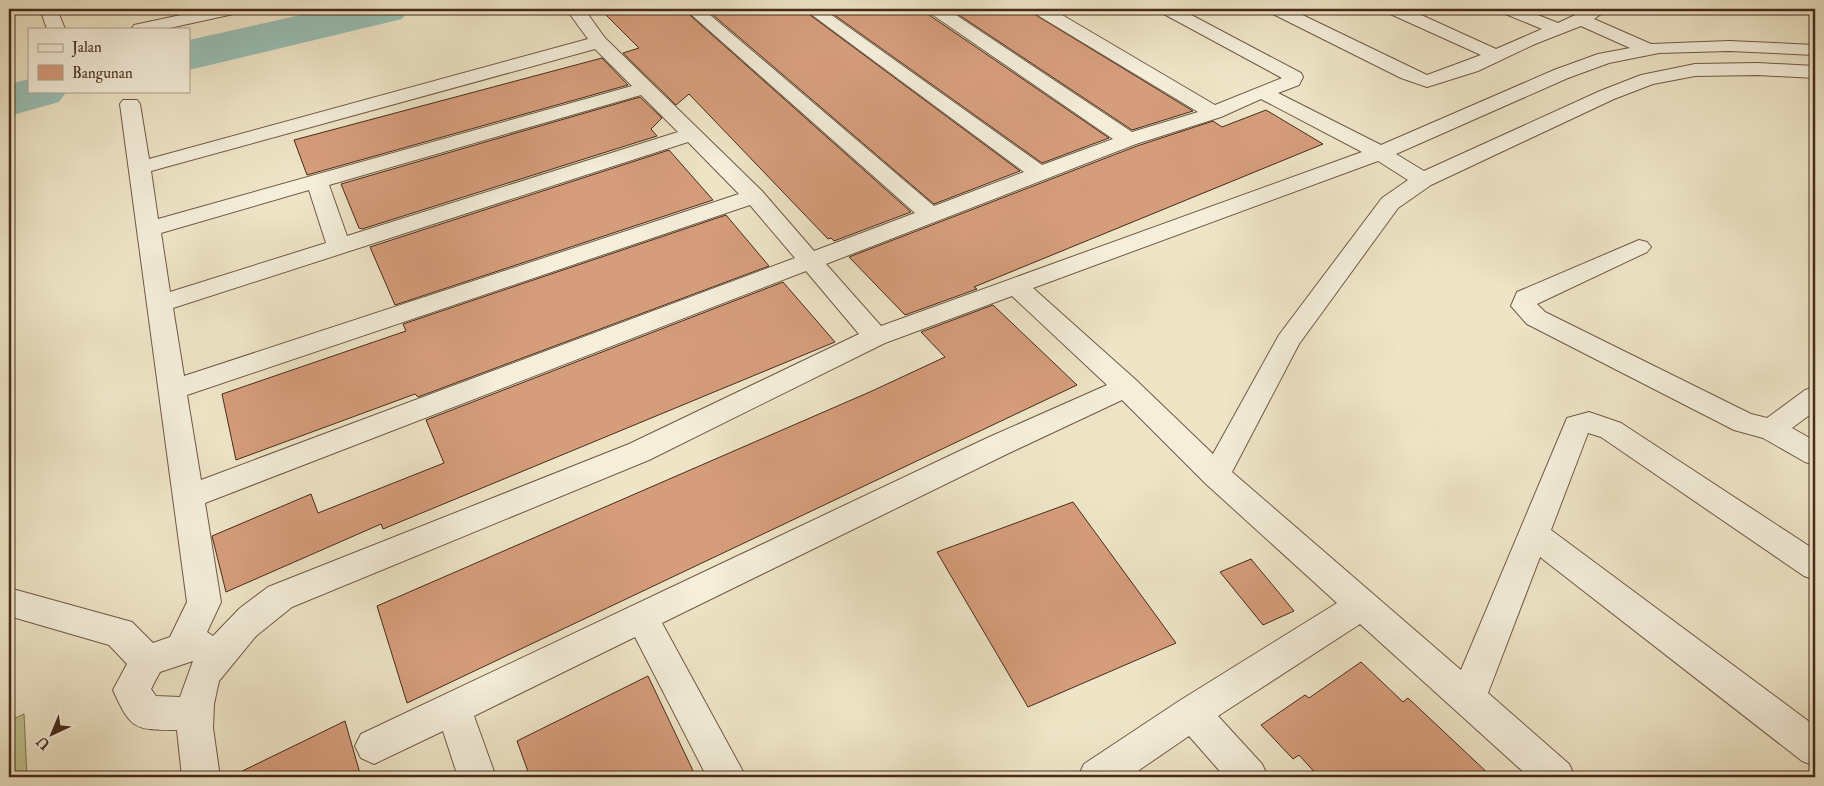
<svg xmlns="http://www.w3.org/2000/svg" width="1824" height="786" font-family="'IM FELL Double Pica',serif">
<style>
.green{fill:#c0c290;stroke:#847655}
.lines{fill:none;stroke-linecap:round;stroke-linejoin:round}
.river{fill:#99bfb5;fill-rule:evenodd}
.building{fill:#d69d7c;stroke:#472b1a}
.street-casing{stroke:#715a45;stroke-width:2}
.street{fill:#f4eedb;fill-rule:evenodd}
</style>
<rect width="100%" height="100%" fill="#eee5c7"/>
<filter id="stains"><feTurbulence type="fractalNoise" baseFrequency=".004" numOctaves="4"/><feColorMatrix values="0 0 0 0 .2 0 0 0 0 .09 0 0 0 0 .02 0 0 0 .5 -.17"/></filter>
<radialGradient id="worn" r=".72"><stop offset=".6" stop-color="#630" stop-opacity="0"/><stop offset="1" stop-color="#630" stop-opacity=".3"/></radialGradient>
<!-- green -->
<path class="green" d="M24 714 27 777H9V721Z"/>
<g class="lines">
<!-- river -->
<g class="river">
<path d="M327 9H409L402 19 189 70V40Z"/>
<path d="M29 79V91H67L59 102 9 116V84Z"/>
</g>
</g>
<!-- building -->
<g class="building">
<path d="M600 9H683L911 212 834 241 831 238 828 239 689 94 676 105 623 53 639 48Z"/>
<path d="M706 9H802L1020 171 934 204Z"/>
<path d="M826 9H926L929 15 1109 138 1042 163Z"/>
<path d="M950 9H1026L1193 111 1132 130Z"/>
<path d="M602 58 628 85 307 175 294 140Z"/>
<path d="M640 97 662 118 651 129 657 136 362 229 359 228 341 184Z"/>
<path d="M1266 110 1323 144 974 287 977 289 905 315 849 257 1137 146 1213 121 1222 127Z"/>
<path d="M669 150 713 200 395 305 370 247Z"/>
<path d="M726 215 769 266 418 397 415 394 236 460 222 394 406 331 403 324Z"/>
<path d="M783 282 835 342 383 529 381 524 226 592 212 536 311 494 318 513 444 463 426 420Z"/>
<path d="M993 305 1077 385 407 703 377 606 872 391 945 357 921 332Z"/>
<path d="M1073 502 1176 643 1028 707 937 552Z"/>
<path d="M1251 559 1294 611 1263 625 1220 572Z"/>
<path d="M1361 662 1403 702 1408 698 1492 777H1319L1299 755 1293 759 1261 725 1305 695 1309 698Z"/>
<path d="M648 676 696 777H530L517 741Z"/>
<path d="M345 721 361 777H230Z"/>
</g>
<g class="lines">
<defs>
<g id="street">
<path d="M40 9H57L65 29H47Z"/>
<path d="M209 9H241L238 13 165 29H131L134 25Z"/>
<path d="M571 9H587V13L605 38 762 191 814 251 915 213 685 9H703L934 206 1024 172 804 9H823L1042 165 1113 139 930 13 928 9H947L1132 132 1198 112 1034 13 1031 9H1052L1215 105 1282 78 1162 13 1159 9H1180L1301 73 1303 77 1299 85 1278 93 1381 145 1554 70 1598 54 1630 48 1581 26 1535 44 1478 71 1427 87 1401 78 1271 13 1269 9H1290L1427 75 1481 55 1388 13 1386 9H1408L1496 49 1542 29 1503 13 1501 9H1523L1558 23 1588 9H1608L1594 19 1651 44 1729 41 1815 45V55L1729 51 1659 53 1609 63 1568 78 1396 154 1424 171 1600 91 1641 75 1695 64 1758 63 1815 66V78L1758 75 1695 76 1653 84 1614 99 1431 185 1398 208 1299 344 1232 472 1461 670 1567 418 1589 412 1621 423 1815 550V580L1804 576 1601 437 1588 433 1551 530 1815 726V766L1802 761 1540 557 1488 693 1569 764 1575 777H1529L1360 624 1218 716 1262 764 1268 777H1225L1189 736 1129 777H1078L1084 764 1179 701 1337 603 1205 483 1122 400 1007 454 662 623 746 777H707L635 637 474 716 496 777H458L443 731 374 764 361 758 355 746 361 734 987 438 1107 385 1012 296 885 343 649 460 292 607 256 636 219 681 214 704 213 728 220 777H182L177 730C135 730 131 730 113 690L127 664 109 645 9 616V588L132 622 153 643 170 637 187 602 120 104 123 100H137L140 104 149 159 588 39 569 13ZM595 49 632 86 158 219 151 171ZM641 95 678 132 347 236 329 185ZM1261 99 1362 152 881 326 826 264 1136 144 1221 117ZM688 142 739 194 184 376 173 308ZM1378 161 1408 180 1382 198 1279 335 1213 454 1136 380 1033 288ZM309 190 326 243 170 292 161 233ZM750 205 795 258 201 480 187 395ZM806 271 859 334 629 444 268 587 240 608 213 636 207 632 221 602 205 503ZM193 661 180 697 156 696 151 689 160 672Z"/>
<path d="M1639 240 1647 242 1651 247 1647 252 1537 304 1545 312 1751 414 1767 418 1805 390 1815 387V411L1792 428 1815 441V465L1805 462 1763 438 1734 430 1527 324 1511 306 1517 292Z"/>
</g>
</defs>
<!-- street casing -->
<use href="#street" class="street-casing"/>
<!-- street -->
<use href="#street" class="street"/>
</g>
<!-- margin -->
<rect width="1824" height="786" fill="none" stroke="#eee5c7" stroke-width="30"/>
<rect x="10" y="10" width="1804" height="766" fill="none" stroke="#472b1a" stroke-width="2.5"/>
<rect x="15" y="15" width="1794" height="756" fill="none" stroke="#472b1a"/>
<!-- legend -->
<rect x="28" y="28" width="162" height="65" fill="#f4eedb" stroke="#afa08e"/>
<rect x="38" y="44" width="25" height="8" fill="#f4eedb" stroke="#afa08e"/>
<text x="72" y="52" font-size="15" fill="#472b1a">Jalan</text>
<rect x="38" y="65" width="25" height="15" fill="#d69d7c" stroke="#afa08e"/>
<text x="72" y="78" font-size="15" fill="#472b1a">Bangunan</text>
<!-- north arrow -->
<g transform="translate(52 734) rotate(224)" stroke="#f4eedb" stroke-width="4" paint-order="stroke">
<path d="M0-4L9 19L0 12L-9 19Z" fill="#472b1a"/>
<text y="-8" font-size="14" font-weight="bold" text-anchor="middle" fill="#472b1a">U</text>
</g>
<rect width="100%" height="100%" filter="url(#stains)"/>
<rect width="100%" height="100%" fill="url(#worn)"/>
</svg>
